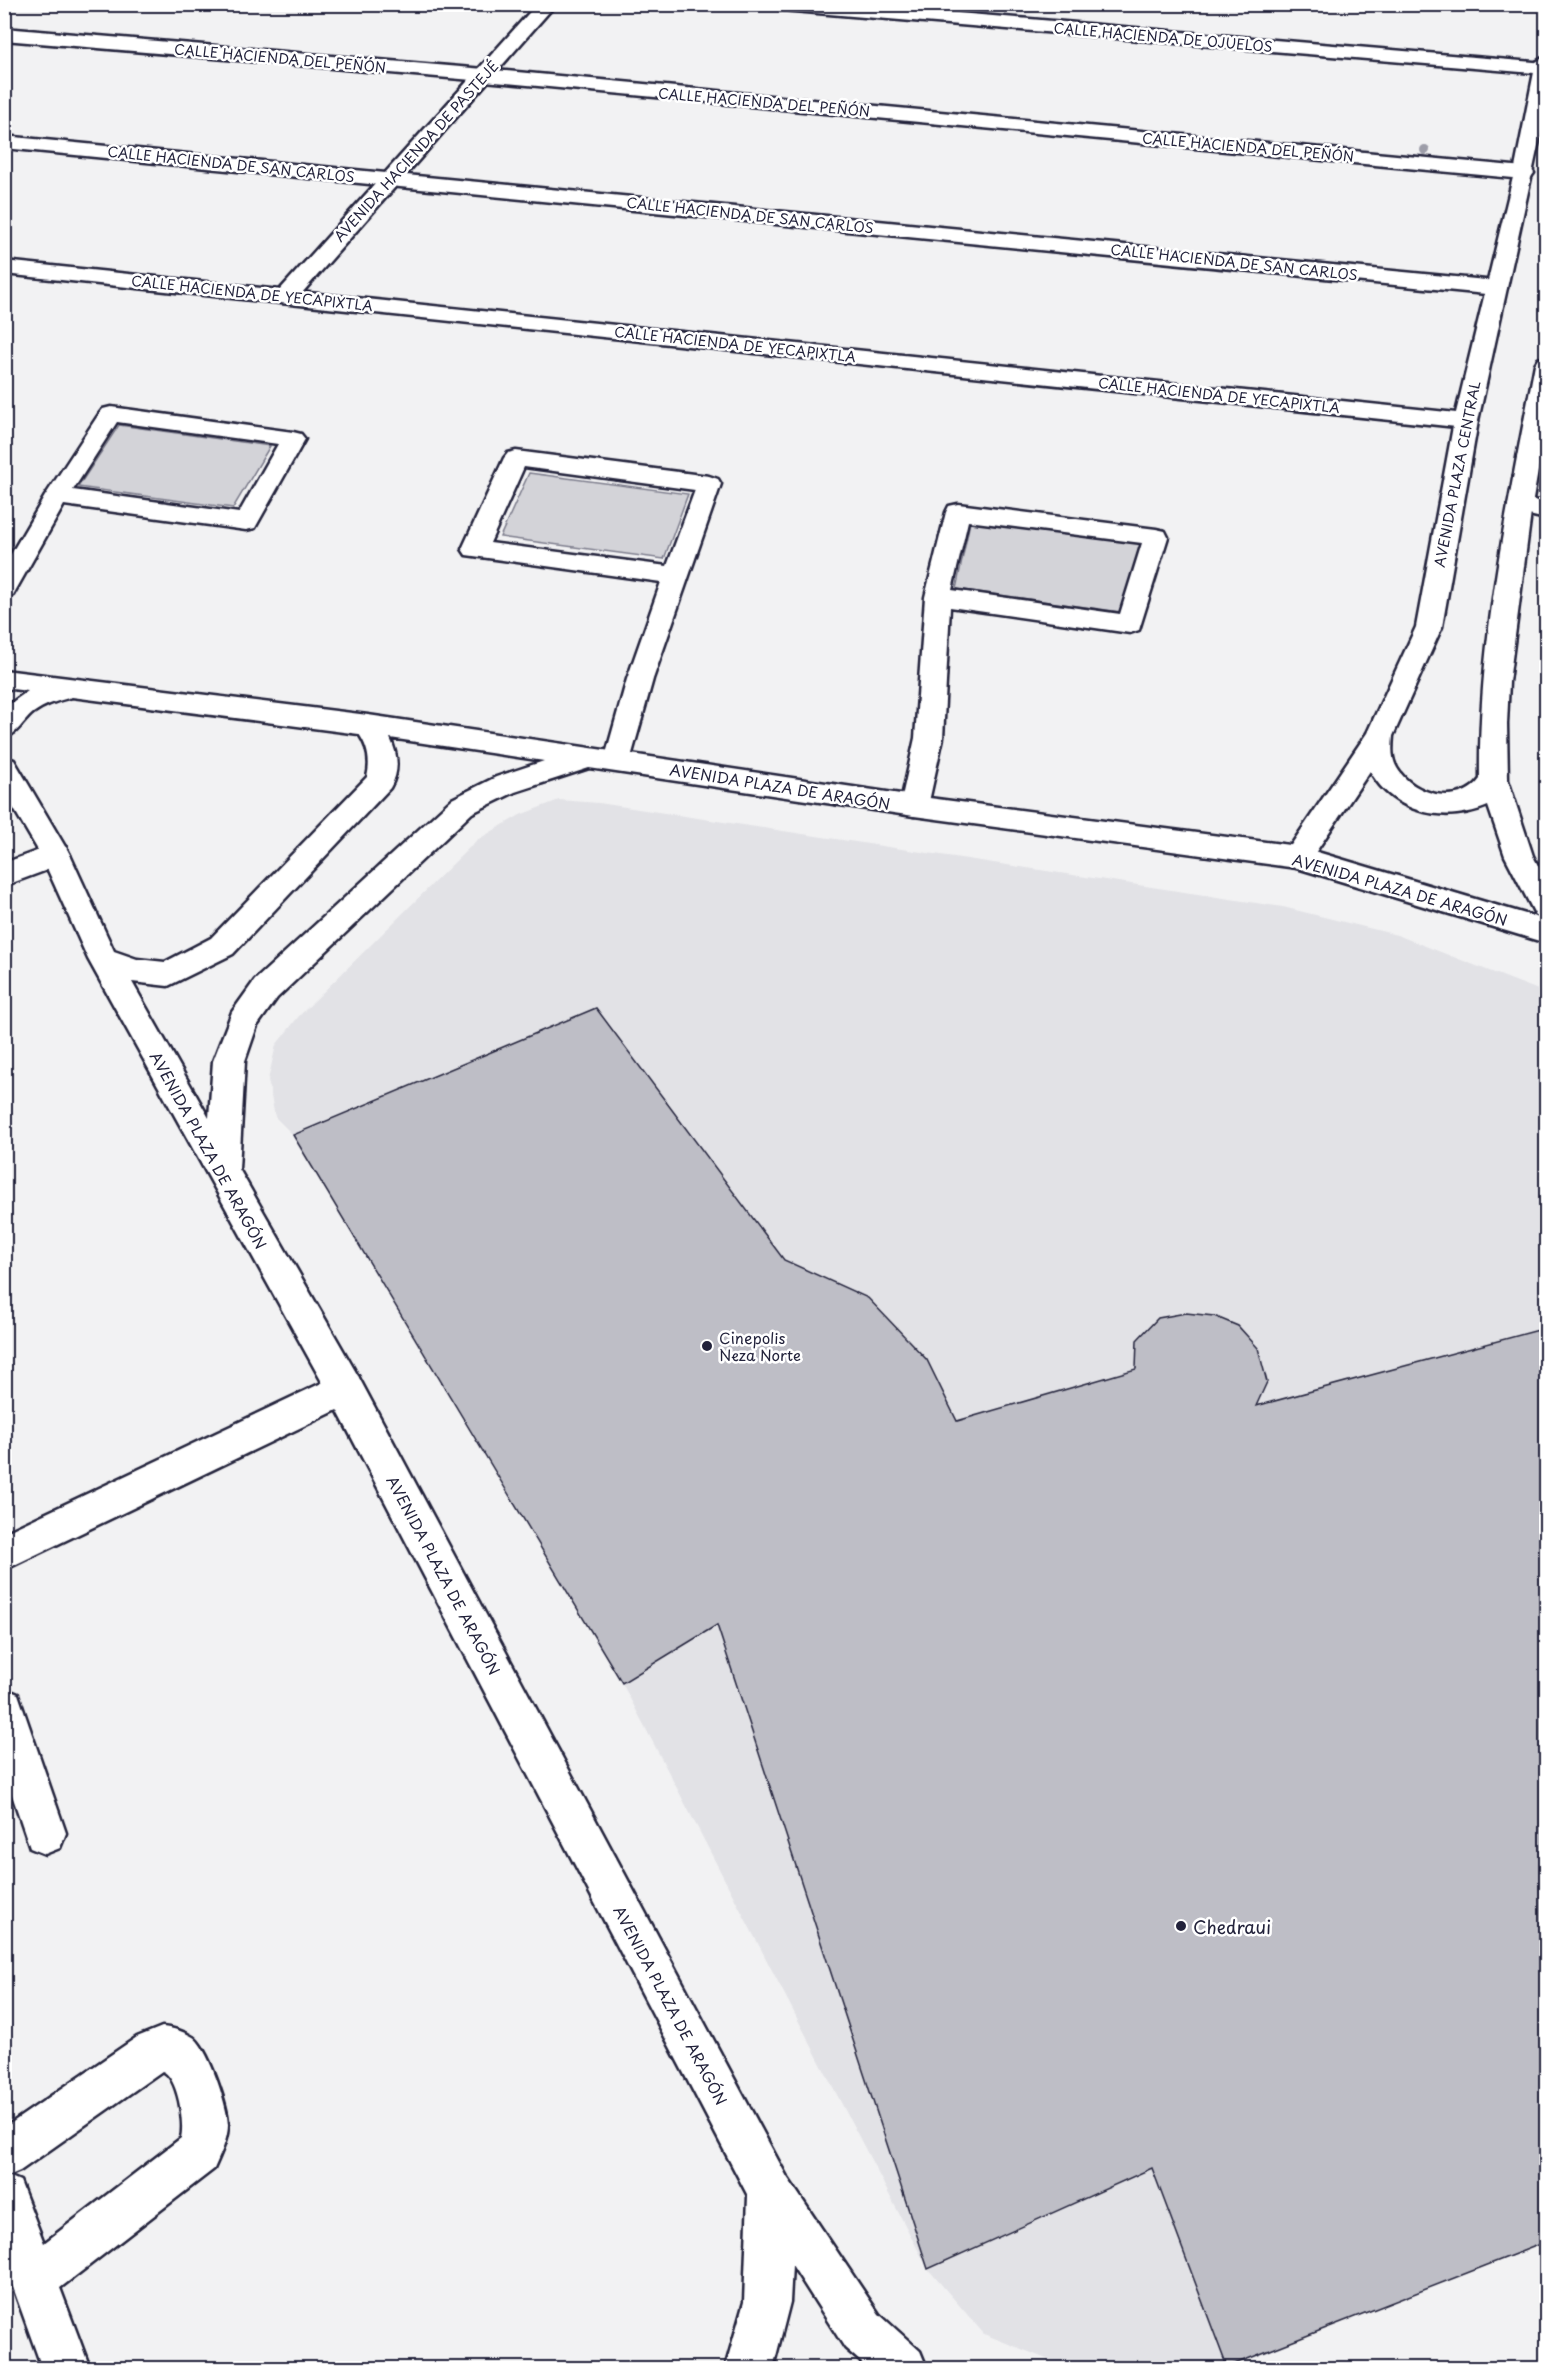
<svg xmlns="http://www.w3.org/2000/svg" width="1551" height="2373" font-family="'Playpen Sans',sans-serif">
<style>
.built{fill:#e2e2e6}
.green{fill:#d3d3d8;stroke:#7a7a8a;stroke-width:1.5}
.building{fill:#bebec6;stroke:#22223b;stroke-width:1.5}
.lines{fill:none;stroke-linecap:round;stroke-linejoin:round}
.minor-casing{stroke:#22223b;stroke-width:5}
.tertiary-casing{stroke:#22223b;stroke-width:5}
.secondary-casing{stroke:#22223b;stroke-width:5}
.minor{fill:#fff;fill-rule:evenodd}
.tertiary{fill:#fff;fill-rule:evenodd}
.secondary{fill:#fff;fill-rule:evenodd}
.tree{fill:#9d9da8}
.poi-dot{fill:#22223b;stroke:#fff;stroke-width:2}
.labels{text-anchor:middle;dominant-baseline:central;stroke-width:5;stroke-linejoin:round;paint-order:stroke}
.far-street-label{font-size:14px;fill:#22223b;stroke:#fff}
.street-label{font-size:15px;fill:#22223b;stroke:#fff}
.poi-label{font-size:15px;fill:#22223b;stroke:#fff;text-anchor:start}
.near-poi-label{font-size:18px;fill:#22223b;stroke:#fff;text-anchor:start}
</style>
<rect width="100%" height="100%" fill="#f2f2f3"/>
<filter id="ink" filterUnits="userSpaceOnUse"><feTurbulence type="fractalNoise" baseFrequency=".0167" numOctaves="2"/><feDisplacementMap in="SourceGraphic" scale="12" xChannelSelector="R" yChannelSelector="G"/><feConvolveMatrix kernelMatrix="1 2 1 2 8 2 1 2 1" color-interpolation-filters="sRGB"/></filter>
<g filter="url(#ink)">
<!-- built -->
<path class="built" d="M559 800 599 803 1283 907 1397 935 1546 993V2242L1217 2368H1069L984 2334 928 2269 622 1683 293 1135 275 1117 268 1080 276 1045 299 1016 477 840 520 815Z"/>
<!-- green -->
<g class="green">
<path d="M119 425 270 446 233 508 78 487Z"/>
<path d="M529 473 688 494 664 559 500 537Z"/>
<path d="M970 522 1142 544 1121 612 956 589Z"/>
</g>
<!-- building -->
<path class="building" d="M596 1008 784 1260 868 1298 927 1360 957 1421 1136 1369 1137 1340 1158 1318 1186 1313 1214 1316 1238 1326 1258 1348 1267 1382 1256 1406 1546 1328V2242L1227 2367 1152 2168 928 2269 717 1625 622 1683 293 1135Z"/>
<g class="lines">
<defs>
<g id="minor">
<path d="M772 4H852L1545 63 1546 74 781 10Z"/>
<path d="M4 28 484 69 1524 167 1531 169 1534 173 1531 177 1524 179 484 81 4 40Z"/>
<path d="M4 136 1496 281 1504 283 1507 288 1504 293 1496 295 4 148Z"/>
<path d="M4 261 1466 414 1474 416 1478 421 1474 426 1466 428 4 274Z"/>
<path d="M111 407 293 432 301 434 305 439 255 528 246 530 64 505 13 595 4 597V566L45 496 99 414 103 409ZM117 422 278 444 239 513 73 490Z"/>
<path d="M516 451 709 476 718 479 721 484 653 679 628 768 618 771 608 768 604 761 627 679 661 582 466 555 462 549 504 458 508 453ZM524 467 695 490 667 566 490 543Z"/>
<path d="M1520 497 1546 503V519L1511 511 1508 505 1511 499Z"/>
<path d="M958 504 1156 529 1165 531 1168 537 1139 630 1130 633 950 607 943 738 928 806 924 813 914 816 904 813 900 806 915 738 925 597 946 512 949 506ZM968 521 1142 543 1120 614 952 590Z"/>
<path d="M56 844 66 847 70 855 66 863 4 886V863Z"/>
<path d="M345 1372 358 1376 363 1388 358 1400 4 1570V1533Z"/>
<path d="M4 1688 18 1694 66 1833 60 1848 45 1854 30 1848 4 1771Z"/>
<path d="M162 2027C173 2028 185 2032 193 2037 208 2047 228 2107 228 2124 228 2140 220 2155 214 2169L60 2288 90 2368H42L4 2262V2128L137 2037ZM162 2071C178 2076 185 2123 181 2138L44 2243 20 2181 8 2176 20 2171Z"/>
</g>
<g id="tertiary">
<path d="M537 4H556L294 302H278L275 297 278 292Z"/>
<path d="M4 670 368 715 914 796 1297 846 1546 920V943L1297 868 914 816 589 768 515 792 472 813 277 998 257 1026 245 1061 239 1169 358 1376 787 2177 879 2314 920 2351 927 2368H868L845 2348 792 2265 790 2302 773 2368H725L744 2302 748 2196 332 1400 88 959 42 857 4 792V757L14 760 70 855 114 951 137 959 165 962 211 938 367 777C371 761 368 747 359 734L72 697C58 701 45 704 33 713 22 722 18 734 4 738V708L28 691 4 688ZM390 738 544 761 496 777 452 799 255 980 232 1012 213 1061 209 1118 132 982 168 986 233 954 390 788C400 771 398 755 390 738Z"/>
</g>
<path id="secondary" d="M1546 56V109L1478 421 1442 627 1393 736C1392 747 1391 758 1397 768 1413 795 1460 807 1480 779 1478 640 1509 501 1535 364L1538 359 1546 357V425L1532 505 1509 682 1507 724 1508 780 1533 856 1546 881V919L1536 916 1505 856 1488 806C1445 824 1394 814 1370 771L1307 865 1297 868 1287 865 1283 857 1367 733 1416 627 1454 421 1514 173 1536 62Z"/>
</defs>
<!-- minor casing -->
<use href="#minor" class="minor-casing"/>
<!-- tertiary casing -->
<use href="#tertiary" class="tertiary-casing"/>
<!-- secondary casing -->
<use href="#secondary" class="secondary-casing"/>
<!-- minor -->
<use href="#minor" class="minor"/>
<!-- tertiary -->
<use href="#tertiary" class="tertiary"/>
<!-- secondary -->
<use href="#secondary" class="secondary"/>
</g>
<!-- trees -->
<circle class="tree" cx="1425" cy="150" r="5"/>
</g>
<!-- markers -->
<g class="poi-dot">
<circle cx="707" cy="1346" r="6"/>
<circle cx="1181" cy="1926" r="6"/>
</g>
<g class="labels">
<!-- far-street labels -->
<g class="far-street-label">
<text transform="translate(1163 37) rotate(5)">CALLE HACIENDA DE OJUELOS</text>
<text transform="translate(280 58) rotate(5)">CALLE HACIENDA DEL PEÑÓN</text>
<text transform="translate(764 102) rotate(5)">CALLE HACIENDA DEL PEÑÓN</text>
<text transform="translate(1248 147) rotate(5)">CALLE HACIENDA DEL PEÑÓN</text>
<text transform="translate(416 151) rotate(-48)">AVENIDA HACIENDA DE PASTEJÉ</text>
<text transform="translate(231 164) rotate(6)">CALLE HACIENDA DE SAN CARLOS</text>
<text transform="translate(750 215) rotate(6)">CALLE HACIENDA DE SAN CARLOS</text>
<text transform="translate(1234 262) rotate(6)">CALLE HACIENDA DE SAN CARLOS</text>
<text transform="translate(252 293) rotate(6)">CALLE HACIENDA DE YECAPIXTLA</text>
<text transform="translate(735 344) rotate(6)">CALLE HACIENDA DE YECAPIXTLA</text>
<text transform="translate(1219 395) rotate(6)">CALLE HACIENDA DE YECAPIXTLA</text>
<text transform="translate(1457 474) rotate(-79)">AVENIDA PLAZA CENTRAL</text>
</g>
<!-- street labels -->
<g class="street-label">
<text transform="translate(780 786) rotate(9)">AVENIDA PLAZA DE ARAGÓN</text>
<text transform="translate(1400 889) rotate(16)">AVENIDA PLAZA DE ARAGÓN</text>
<text transform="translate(209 1150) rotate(61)">AVENIDA PLAZA DE ARAGÓN</text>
<text transform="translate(444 1575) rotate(62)">AVENIDA PLAZA DE ARAGÓN</text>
<text transform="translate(671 2005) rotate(62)">AVENIDA PLAZA DE ARAGÓN</text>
</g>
<!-- poi labels -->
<g class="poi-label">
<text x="719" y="1337">Cinepolis<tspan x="719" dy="17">Neza Norte</tspan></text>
</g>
<!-- near-poi labels -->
<g class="near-poi-label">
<text x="1193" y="1926">Chedraui</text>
</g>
</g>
<!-- margin -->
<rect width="1551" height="2373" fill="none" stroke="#fff" stroke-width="24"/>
<rect x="12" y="12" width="1527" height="2349" fill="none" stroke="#22223b" stroke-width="2" filter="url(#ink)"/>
</svg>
